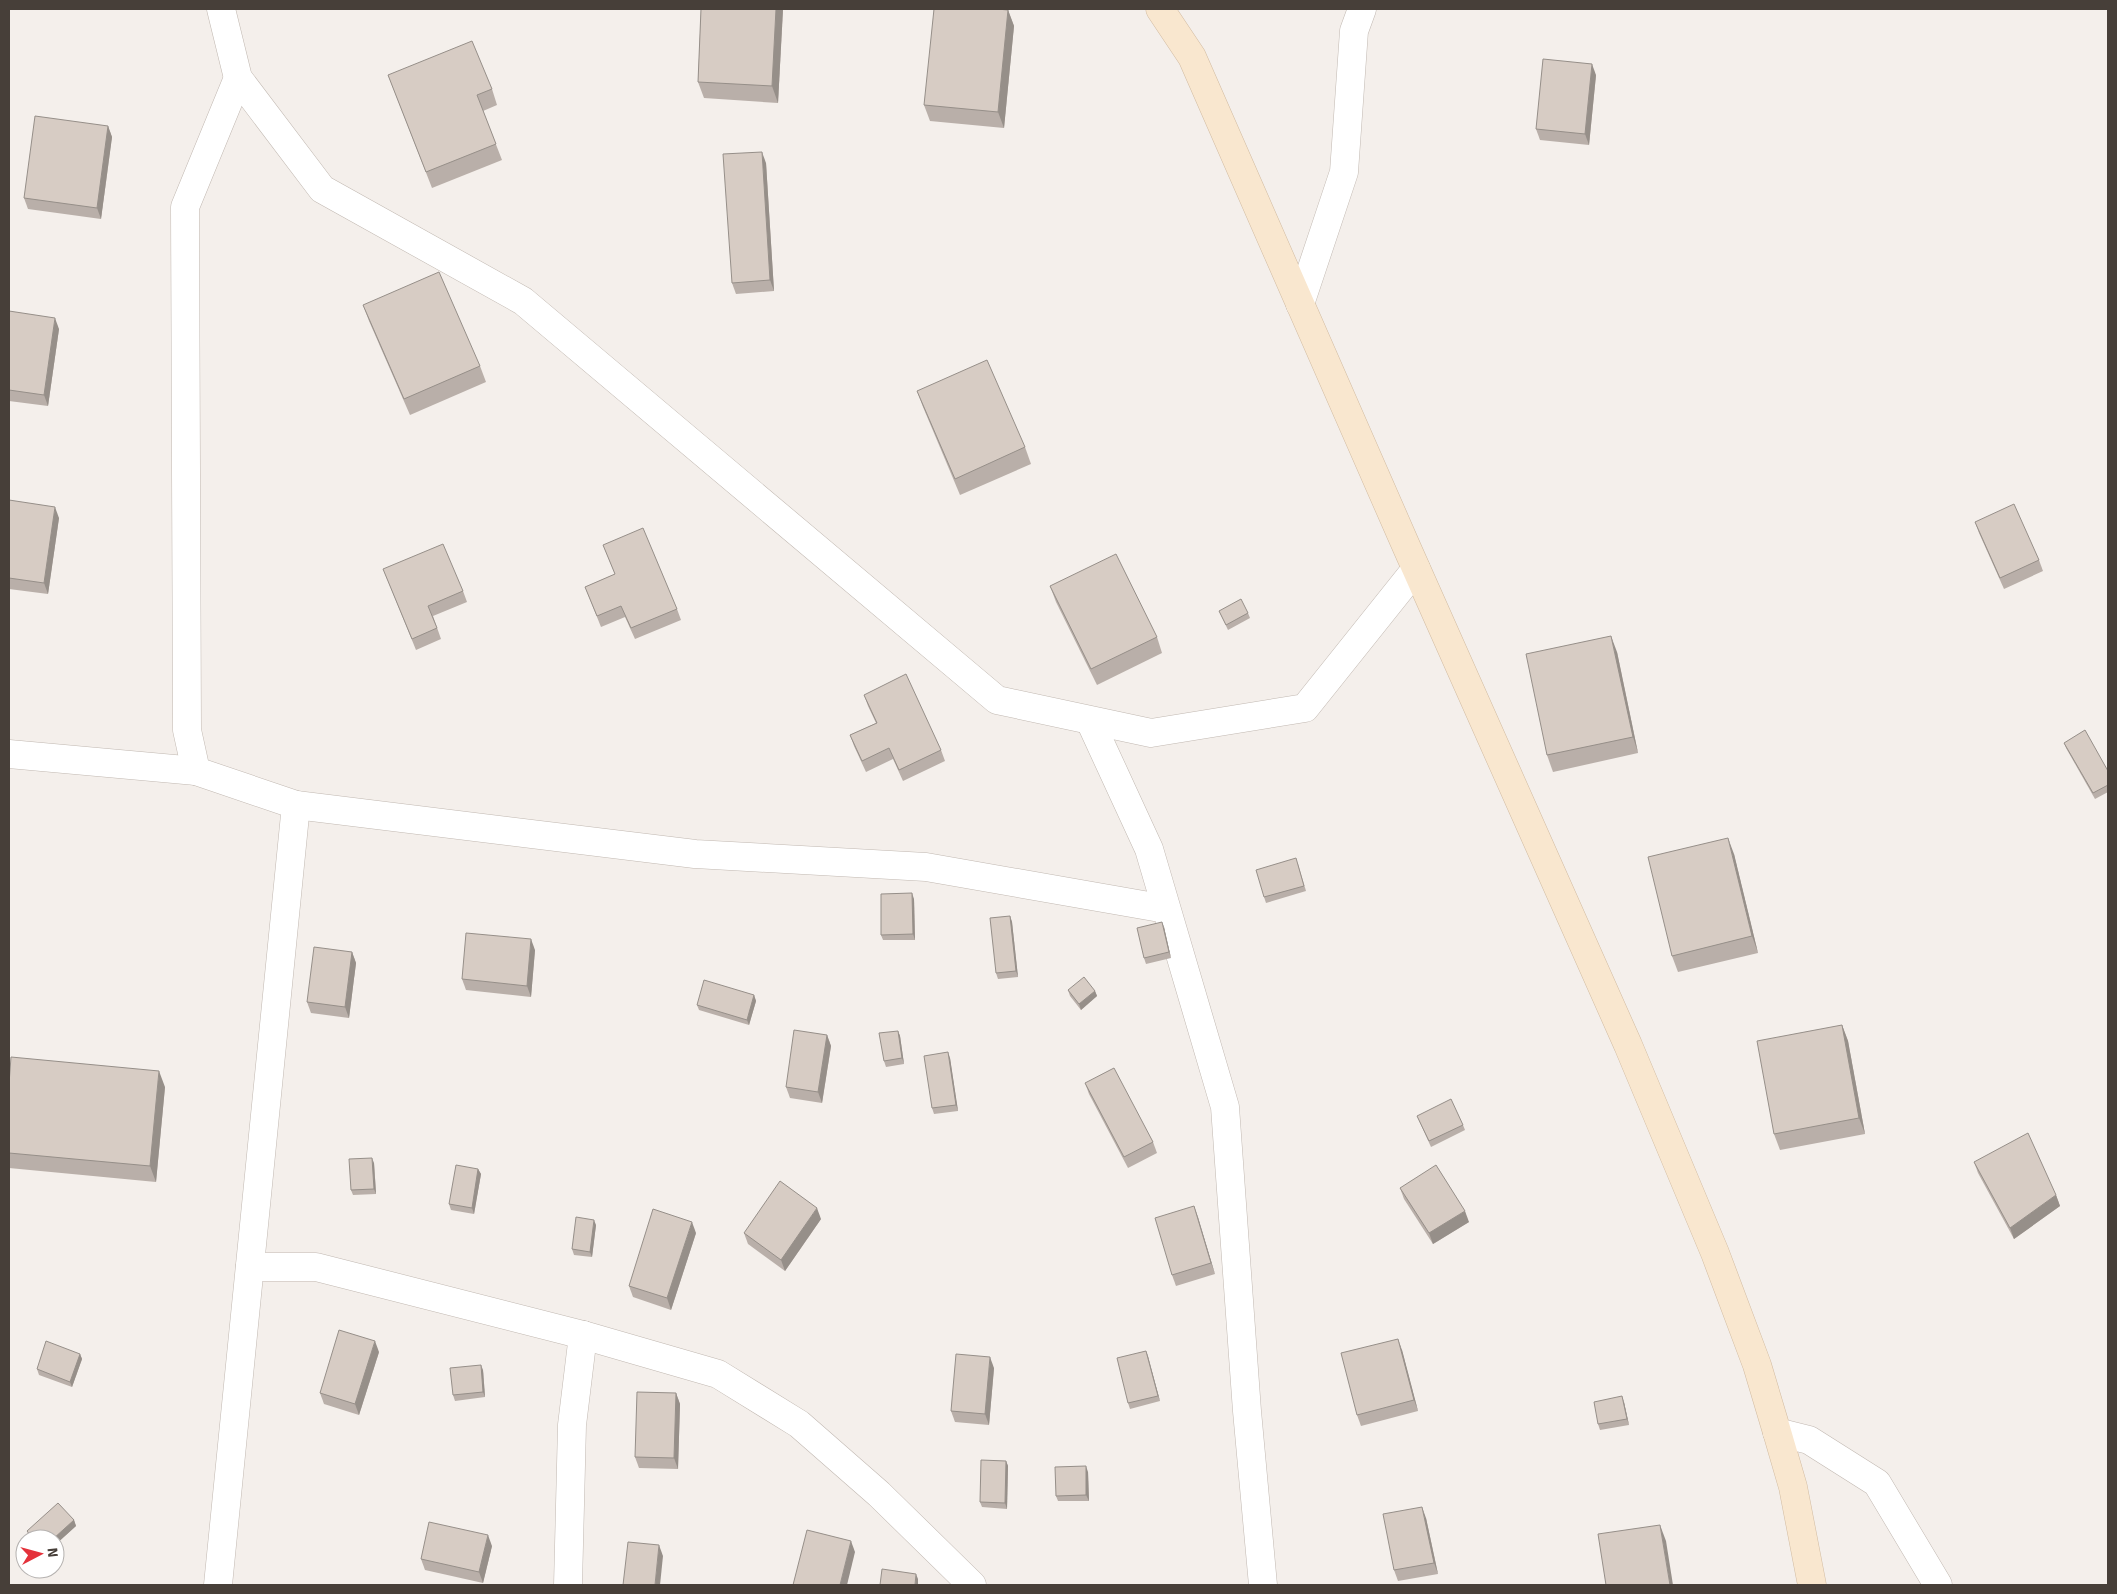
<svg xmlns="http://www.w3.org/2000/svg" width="2117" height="1594" font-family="Signika,sans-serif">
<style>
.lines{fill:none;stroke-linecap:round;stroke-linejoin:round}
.street-casing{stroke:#c1b8b1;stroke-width:29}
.secondary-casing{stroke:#d1bba1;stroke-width:29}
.street{stroke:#fff;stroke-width:28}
.secondary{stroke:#f9e7cf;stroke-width:28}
.wall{fill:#b9afa9}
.shaded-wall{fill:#968f89}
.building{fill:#d7ccc4;stroke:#968f89}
</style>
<rect width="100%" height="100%" fill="#f4efeb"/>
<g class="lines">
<defs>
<g id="street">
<path d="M221 9 238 78 322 189 523 301 997 700 1151 733 1305 708 1416 569"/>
<path d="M238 78 185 207 187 730 196 771 296 805 695 854 926 867 1166 909"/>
<path d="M1300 304 1344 172 1354 31 1362 9"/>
<path d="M1090 721 1149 849 1225 1107 1247 1411 1263 1585"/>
<path d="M9 754 196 771"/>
<path d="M250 1267H316L583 1335 718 1374 799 1424 879 1494 972 1585"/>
<path d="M1777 1432 1809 1440 1877 1483 1938 1585"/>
<path d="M218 1585 296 805"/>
<path d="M568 1585 572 1425 583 1335"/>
</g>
<path id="secondary" d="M1160 9 1192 57 1407 548 1628 1045 1715 1253 1757 1365 1777 1432 1793 1487 1812 1585"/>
</defs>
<!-- street casing -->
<use href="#street" class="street-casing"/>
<!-- secondary casing -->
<use href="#secondary" class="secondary-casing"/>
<!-- street -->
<use href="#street" class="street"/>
<!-- secondary -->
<use href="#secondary" class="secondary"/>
</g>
<!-- wall -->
<g class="wall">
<path d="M701 9H783L778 103 704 98 698 82Z"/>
<path d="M1008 10 1014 26 1004 128 930 121 924 105Z"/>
<path d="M388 75 492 89 497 105 483 111 502 160 432 188Z"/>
<path d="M1596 75 1589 145 1540 140 1536 129Z"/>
<path d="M108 126 112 137 101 219 28 209 24 198Z"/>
<path d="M766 163 774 291 736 294 732 283Z"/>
<path d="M363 305 480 366 486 382 410 415 369 321Z"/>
<path d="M9 311 59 329 48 406 9 401Z"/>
<path d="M917 391 1025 447 1031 464 960 495 923 407Z"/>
<path d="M9 500 59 518 48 594 9 589Z"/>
<path d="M1975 522 2039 560 2043 571 2004 589 1979 533Z"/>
<path d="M603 545 677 609 681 620 635 639 625 617 601 627 585 587 615 574Z"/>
<path d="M383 569 463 591 467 602 433 616 441 639 416 650Z"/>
<path d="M1050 586 1157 637 1162 653 1097 685 1056 602Z"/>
<path d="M1219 611 1248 613 1250 618 1228 630Z"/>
<path d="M1617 652 1638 753 1553 772 1547 755Z"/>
<path d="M864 695 941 750 945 761 903 781 893 759 866 772 854 746 850 735 876 723 868 706Z"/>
<path d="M2064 743 2108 771V792L2095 799 2066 748Z"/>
<path d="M1734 854 1758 953 1678 972 1672 956Z"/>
<path d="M1298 864 1306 891 1266 903 1264 897Z"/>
<path d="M914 899 915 940H883L881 935Z"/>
<path d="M1010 916 1012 922 1018 977 998 979 996 973Z"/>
<path d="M1164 927 1171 958 1146 964 1144 958Z"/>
<path d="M535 950 531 997 466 990 462 979Z"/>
<path d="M352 952 356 963 349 1018 311 1013 307 1002Z"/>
<path d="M1068 990 1095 991 1097 996 1081 1010 1070 996Z"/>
<path d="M754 995 756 1001 749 1025 699 1010 697 1005Z"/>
<path d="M1842 1025 1848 1041 1865 1134 1780 1150 1774 1134Z"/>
<path d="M898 1031 900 1036 904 1064 886 1067 884 1061Z"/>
<path d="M827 1035 831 1046 822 1103 790 1098 786 1087Z"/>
<path d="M950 1058 958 1111 934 1114 932 1108Z"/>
<path d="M1085 1083 1153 1142 1157 1153 1128 1168 1089 1094Z"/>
<path d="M9 1084 165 1087 156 1182 9 1168Z"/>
<path d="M1417 1116 1463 1125 1465 1130 1431 1147Z"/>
<path d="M1974 1162 2056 1195 2060 1206 2014 1239 1978 1173Z"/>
<path d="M374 1163 376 1194 353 1195 351 1190Z"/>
<path d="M478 1169 481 1174 474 1214 451 1210 449 1204Z"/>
<path d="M1400 1188 1469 1222 1433 1244 1404 1199Z"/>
<path d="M1194 1206 1215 1274 1176 1286 1172 1275Z"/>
<path d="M821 1219 785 1271 748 1244 744 1233Z"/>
<path d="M596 1225 592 1257 574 1255 572 1249Z"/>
<path d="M696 1233 671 1310 633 1297 629 1286Z"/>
<path d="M1402 1350 1418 1411 1361 1426 1357 1415Z"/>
<path d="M1146 1351 1160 1401 1130 1409 1128 1403Z"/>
<path d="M379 1352 359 1415 324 1404 320 1393Z"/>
<path d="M80 1354 82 1359 72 1387 39 1375 37 1369Z"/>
<path d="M994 1368 989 1425 955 1422 951 1411Z"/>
<path d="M483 1370 485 1397 455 1401 453 1395Z"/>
<path d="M676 1393 680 1404 678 1469 639 1468 635 1457Z"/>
<path d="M1624 1402 1629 1425 1600 1430 1598 1424Z"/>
<path d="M1006 1461 1008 1466 1007 1509 982 1507 980 1502Z"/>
<path d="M1088 1472 1089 1501H1058L1056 1496Z"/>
<path d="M1426 1518 1438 1574 1398 1581 1394 1570Z"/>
<path d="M74 1520 76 1526 55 1545V1539H31L29 1537 27 1531Z"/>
<path d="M492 1546 483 1583 425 1570 421 1559Z"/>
</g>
<!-- shaded-wall -->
<g class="shaded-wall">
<path d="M776 9H783L778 103 772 86Z"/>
<path d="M1008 10 1014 26 1004 128 998 112Z"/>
<path d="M1592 64 1596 75 1589 145 1585 134Z"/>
<path d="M108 126 112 137 101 219 97 208Z"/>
<path d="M762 152 766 163 774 291 770 280Z"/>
<path d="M55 318 59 329 48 406 44 395Z"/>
<path d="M55 507 59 518 48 594 44 583Z"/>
<path d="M1611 636 1617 652 1638 753 1633 737Z"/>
<path d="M1728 838 1734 854 1758 953 1752 936Z"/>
<path d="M912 893 914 899 915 940 913 934Z"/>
<path d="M1010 916 1012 922 1018 977 1016 971Z"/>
<path d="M1162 922 1164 927 1171 958 1169 952Z"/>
<path d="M531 939 535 950 531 997 527 986Z"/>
<path d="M352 952 356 963 349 1018 345 1007Z"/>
<path d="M1095 991 1097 996 1081 1010 1079 1004Z"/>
<path d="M754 995 756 1001 749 1025 747 1020Z"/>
<path d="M1842 1025 1848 1041 1865 1134 1859 1118Z"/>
<path d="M898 1031 900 1036 904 1064 902 1058Z"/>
<path d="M827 1035 831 1046 822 1103 818 1092Z"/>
<path d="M948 1052 950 1058 958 1111 956 1105Z"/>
<path d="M159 1071 165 1087 156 1182 150 1166Z"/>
<path d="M372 1158 374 1163 376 1194 374 1189Z"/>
<path d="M478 1169 481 1174 474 1214 472 1208Z"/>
<path d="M2056 1195 2060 1206 2014 1239 2010 1228Z"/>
<path d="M1194 1206 1198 1217 1215 1274 1211 1263Z"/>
<path d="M817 1208 821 1219 785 1271 781 1260Z"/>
<path d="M1465 1211 1469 1222 1433 1244 1429 1233Z"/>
<path d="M594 1220 596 1225 592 1257 590 1252Z"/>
<path d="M692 1222 696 1233 671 1310 667 1298Z"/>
<path d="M1398 1339 1402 1350 1418 1411 1414 1400Z"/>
<path d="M375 1341 379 1352 359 1415 355 1404Z"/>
<path d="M1146 1351 1148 1356 1160 1401 1158 1396Z"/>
<path d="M80 1354 82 1359 72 1387 70 1382Z"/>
<path d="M990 1357 994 1368 989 1425 985 1414Z"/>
<path d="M481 1365 483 1370 485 1397 483 1392Z"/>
<path d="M676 1393 680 1404 678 1469 674 1458Z"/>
<path d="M1622 1396 1624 1402 1629 1425 1627 1419Z"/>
<path d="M1006 1461 1008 1466 1007 1509 1005 1503Z"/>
<path d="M1086 1466 1088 1472 1089 1501 1086 1495Z"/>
<path d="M1422 1507 1426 1518 1438 1574 1434 1563Z"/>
<path d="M74 1520 76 1526 55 1545V1539H53Z"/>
<path d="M1660 1525 1666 1541 1673 1585H1670Z"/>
<path d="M488 1535 492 1546 483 1583 479 1572Z"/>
<path d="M851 1541 855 1552 847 1585H840Z"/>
<path d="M659 1545 663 1556 660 1585H655Z"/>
<path d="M916 1574 918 1579V1585H915Z"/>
</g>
<!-- building -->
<g class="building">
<path d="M701 9H776L772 86 698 82Z"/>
<path d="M934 9H997L1008 10 998 112 924 105Z"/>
<path d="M472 41 492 89 477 95 496 144 426 172 388 75Z"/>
<path d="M1543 59 1592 64 1585 134 1536 129Z"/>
<path d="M35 116 108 126 97 208 24 198Z"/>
<path d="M762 152 770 280 732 283 723 154Z"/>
<path d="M439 272 480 366 404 399 363 305Z"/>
<path d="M9 311 55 318 44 395 9 390Z"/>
<path d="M987 360 1025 447 955 479 917 391Z"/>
<path d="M9 500 55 507 44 583 9 578Z"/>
<path d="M2014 504 2039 560 2000 578 1975 522Z"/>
<path d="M643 528 677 609 631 628 621 606 597 616 585 587 615 574 603 545Z"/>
<path d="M443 544 463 591 428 606 437 628 412 639 383 569Z"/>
<path d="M1116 554 1157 637 1091 669 1050 586Z"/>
<path d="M1241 599 1248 613 1226 625 1219 611Z"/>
<path d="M1611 636 1633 737 1547 755 1526 654Z"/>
<path d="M906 674 941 750 899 770 889 748 862 761 850 735 877 723 864 695Z"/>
<path d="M2085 730 2108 771V785L2093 793 2064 743Z"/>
<path d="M1728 838 1752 936 1672 956 1648 857Z"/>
<path d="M1296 858 1304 886 1264 897 1256 870Z"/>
<path d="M912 893 913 934 881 935V894Z"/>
<path d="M1010 916 1016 971 996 973 990 918Z"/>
<path d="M1162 922 1169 952 1144 958 1137 928Z"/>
<path d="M466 933 531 939 527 986 462 979Z"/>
<path d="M314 947 352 952 345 1007 307 1002Z"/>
<path d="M1084 977 1095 991 1079 1004 1068 990Z"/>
<path d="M704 980 754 995 747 1020 697 1005Z"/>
<path d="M1842 1025 1859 1118 1774 1134 1757 1041Z"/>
<path d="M794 1030 827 1035 818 1092 786 1087Z"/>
<path d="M898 1031 902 1058 884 1061 879 1033Z"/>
<path d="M948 1052 956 1105 932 1108 924 1056Z"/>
<path d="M11 1057 159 1071 150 1166 9 1153V1084Z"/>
<path d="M1114 1068 1153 1142 1124 1157 1085 1083Z"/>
<path d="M1451 1099 1463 1125 1429 1141 1417 1116Z"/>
<path d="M2028 1133 2056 1195 2010 1228 1974 1162Z"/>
<path d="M372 1158 374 1189 351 1190 349 1159Z"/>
<path d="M456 1165 478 1169 472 1208 449 1204Z"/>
<path d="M1436 1165 1465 1211 1429 1233 1400 1188Z"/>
<path d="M780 1181 817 1208 781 1260 744 1233Z"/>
<path d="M1194 1206 1211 1263 1172 1275 1155 1218Z"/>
<path d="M653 1209 692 1222 667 1298 629 1286Z"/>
<path d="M576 1217 594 1220 590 1252 572 1249Z"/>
<path d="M339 1330 375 1341 355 1404 320 1393Z"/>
<path d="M1398 1339 1414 1400 1357 1415 1341 1353Z"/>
<path d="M46 1341 80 1354 70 1382 37 1369Z"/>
<path d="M1146 1351 1158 1396 1128 1403 1117 1358Z"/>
<path d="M956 1354 990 1357 985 1414 951 1411Z"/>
<path d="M481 1365 483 1392 453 1395 450 1368Z"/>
<path d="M637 1392 676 1393 674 1458 635 1457Z"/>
<path d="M1622 1396 1627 1419 1598 1424 1594 1402Z"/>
<path d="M981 1460 1006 1461 1005 1503 980 1502Z"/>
<path d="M1086 1466V1495L1056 1496 1055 1467Z"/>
<path d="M58 1503 74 1520 53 1539H34L27 1531Z"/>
<path d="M1422 1507 1434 1563 1394 1570 1383 1514Z"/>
<path d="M429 1522 488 1535 479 1572 421 1559Z"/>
<path d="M1660 1525 1670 1585H1606L1598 1534Z"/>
<path d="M807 1530 851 1541 840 1585H793Z"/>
<path d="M628 1542 659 1545 655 1585H623Z"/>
<path d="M882 1569 916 1574 915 1585H880Z"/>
</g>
<!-- border -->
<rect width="2117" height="1594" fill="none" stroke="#473f39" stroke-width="20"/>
<!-- north arrow -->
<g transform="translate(40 1554) rotate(84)"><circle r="24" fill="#ffffff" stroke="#b5b2b0"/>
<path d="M0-4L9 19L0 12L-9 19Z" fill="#e4323b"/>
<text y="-8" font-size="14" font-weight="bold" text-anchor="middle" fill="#473f39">N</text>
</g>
</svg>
